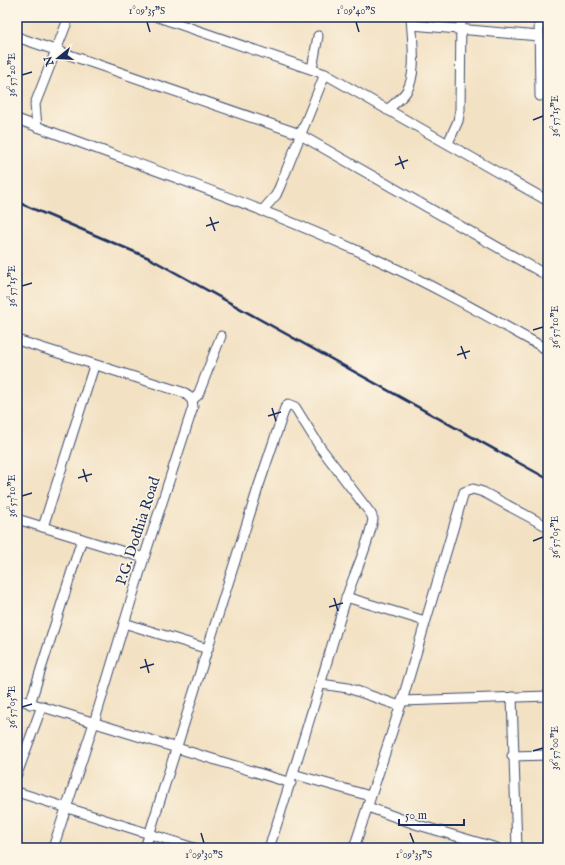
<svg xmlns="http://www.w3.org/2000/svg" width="565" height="865" font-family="'IM FELL English',serif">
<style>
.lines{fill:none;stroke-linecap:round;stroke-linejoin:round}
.minor-casing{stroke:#3b4a6d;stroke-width:11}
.minor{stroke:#fff;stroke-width:9}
.rail{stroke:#1b2f5e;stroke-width:2.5}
.ticks{fill:none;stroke:#1b2f5e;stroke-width:1.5}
.labels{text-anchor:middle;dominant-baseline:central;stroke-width:3;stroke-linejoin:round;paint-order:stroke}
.street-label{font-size:15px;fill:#1b2f5e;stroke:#fcf5e5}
.neatline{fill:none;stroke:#1b2f5e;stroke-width:1.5}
.ticks-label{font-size:10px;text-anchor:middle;fill:#1b2f5e}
</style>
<rect width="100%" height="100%" fill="#fcf5e5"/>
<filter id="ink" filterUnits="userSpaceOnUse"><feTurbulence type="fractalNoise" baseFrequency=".025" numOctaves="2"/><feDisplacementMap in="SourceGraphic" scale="8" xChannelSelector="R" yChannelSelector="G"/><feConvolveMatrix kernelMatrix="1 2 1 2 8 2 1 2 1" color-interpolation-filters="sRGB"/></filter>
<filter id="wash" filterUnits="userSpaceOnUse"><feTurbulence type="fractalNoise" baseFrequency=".012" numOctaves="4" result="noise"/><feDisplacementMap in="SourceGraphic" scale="16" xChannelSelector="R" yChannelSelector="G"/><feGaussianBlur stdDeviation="0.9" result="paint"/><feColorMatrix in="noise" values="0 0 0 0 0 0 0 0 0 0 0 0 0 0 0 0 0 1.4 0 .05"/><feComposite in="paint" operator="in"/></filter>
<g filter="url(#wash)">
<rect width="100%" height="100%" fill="#f3e1c3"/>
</g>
<g filter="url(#ink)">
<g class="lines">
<defs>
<g id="minor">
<path d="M158 17 325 74 548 201"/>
<path d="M539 17 540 96"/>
<path d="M412 25 539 36"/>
<path d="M17 37 297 133 548 276"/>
<path d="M312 69 318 36"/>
<path d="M387 110C394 104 401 99 406 92 418 75 412 38 411 17"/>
<path d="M17 119C135 164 254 203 369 256 431 284 489 317 548 350"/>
<path d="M37 127 35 104 69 17"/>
<path d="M448 143 458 121 460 110 461 17"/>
<path d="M262 211 276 195 280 186 325 74"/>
<path d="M17 340 185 393 192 400 193 407 144 558 94 723 53 848"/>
<path d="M192 400 198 395 221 336"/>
<path d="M17 519 144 558"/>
<path d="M43 527 94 366"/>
<path d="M346 597 425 621"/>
<path d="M124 623 208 649"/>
<path d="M321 684 348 688 400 706"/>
<path d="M512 697 517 848"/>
<path d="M17 699 291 783"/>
<path d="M402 701 548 696"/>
<path d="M30 704 82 539"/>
<path d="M512 756 548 755"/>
<path d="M17 774 42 706"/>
<path d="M293 774 370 796"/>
<path d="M17 792 194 848"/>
<path d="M368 807 415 824 497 848"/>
<path d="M145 848 258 488 285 408 288 404 295 407 320 447 371 514 373 519C368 548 353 575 345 602 320 684 296 767 269 848"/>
<path d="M354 848 402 701 464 492 473 489 483 492 548 527"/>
</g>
</defs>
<!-- minor casing -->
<use href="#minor" class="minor-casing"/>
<!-- minor -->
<use href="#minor" class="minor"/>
<!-- rail -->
<path class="rail" d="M17 202 149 258 548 479"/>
</g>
</g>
<!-- ticks -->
<path class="ticks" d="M147 22 150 32M356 22 359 32M22 75 32 72M533 120 543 116M399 156 404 169M395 165 408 160M210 217 215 231M206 226 219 222M22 286 32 283M533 330 543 327M461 346 466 359M457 355 470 351M272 408 276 421M268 416 281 412M83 469 87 482M78 478 92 474M22 496 32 493M533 541 543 537M334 598 338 611M329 607 343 603M145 659 149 673M140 668 154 664M22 707 32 704M533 751 543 748M201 833 204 843M410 833 414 843"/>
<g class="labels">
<!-- street labels -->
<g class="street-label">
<text transform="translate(138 531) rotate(-72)">P.G. Dodhia Road</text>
</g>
</g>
<!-- margin -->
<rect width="565" height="865" fill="none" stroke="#fcf5e5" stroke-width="44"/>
<!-- north arrow -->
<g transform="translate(58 58) rotate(252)" stroke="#fcf5e5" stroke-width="3" paint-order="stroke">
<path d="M0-3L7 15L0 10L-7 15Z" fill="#1b2f5e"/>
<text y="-6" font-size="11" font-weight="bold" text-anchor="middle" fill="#1b2f5e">N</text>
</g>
<!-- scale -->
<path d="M399 819v6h65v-6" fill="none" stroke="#1b2f5e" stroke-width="2"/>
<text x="405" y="819" font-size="12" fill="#1b2f5e" stroke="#fcf5e5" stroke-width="3" paint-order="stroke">50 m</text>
<rect x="22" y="22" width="521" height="821" class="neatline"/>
<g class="ticks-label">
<text x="147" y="14">1°09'35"S</text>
<text x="356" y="14">1°09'40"S</text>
<text transform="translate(11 75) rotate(-90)" y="4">36°57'20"E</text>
<text transform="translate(554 116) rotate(-90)" y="4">36°57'15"E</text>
<text transform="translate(11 286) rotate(-90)" y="4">36°57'15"E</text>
<text transform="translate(554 327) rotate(-90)" y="4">36°57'10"E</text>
<text transform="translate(11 496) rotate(-90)" y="4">36°57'10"E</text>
<text transform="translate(554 537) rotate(-90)" y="4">36°57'05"E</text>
<text transform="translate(11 707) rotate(-90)" y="4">36°57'05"E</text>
<text transform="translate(554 748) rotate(-90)" y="4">36°57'00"E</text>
<text x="204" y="858">1°09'30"S</text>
<text x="414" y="858">1°09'35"S</text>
</g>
</svg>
